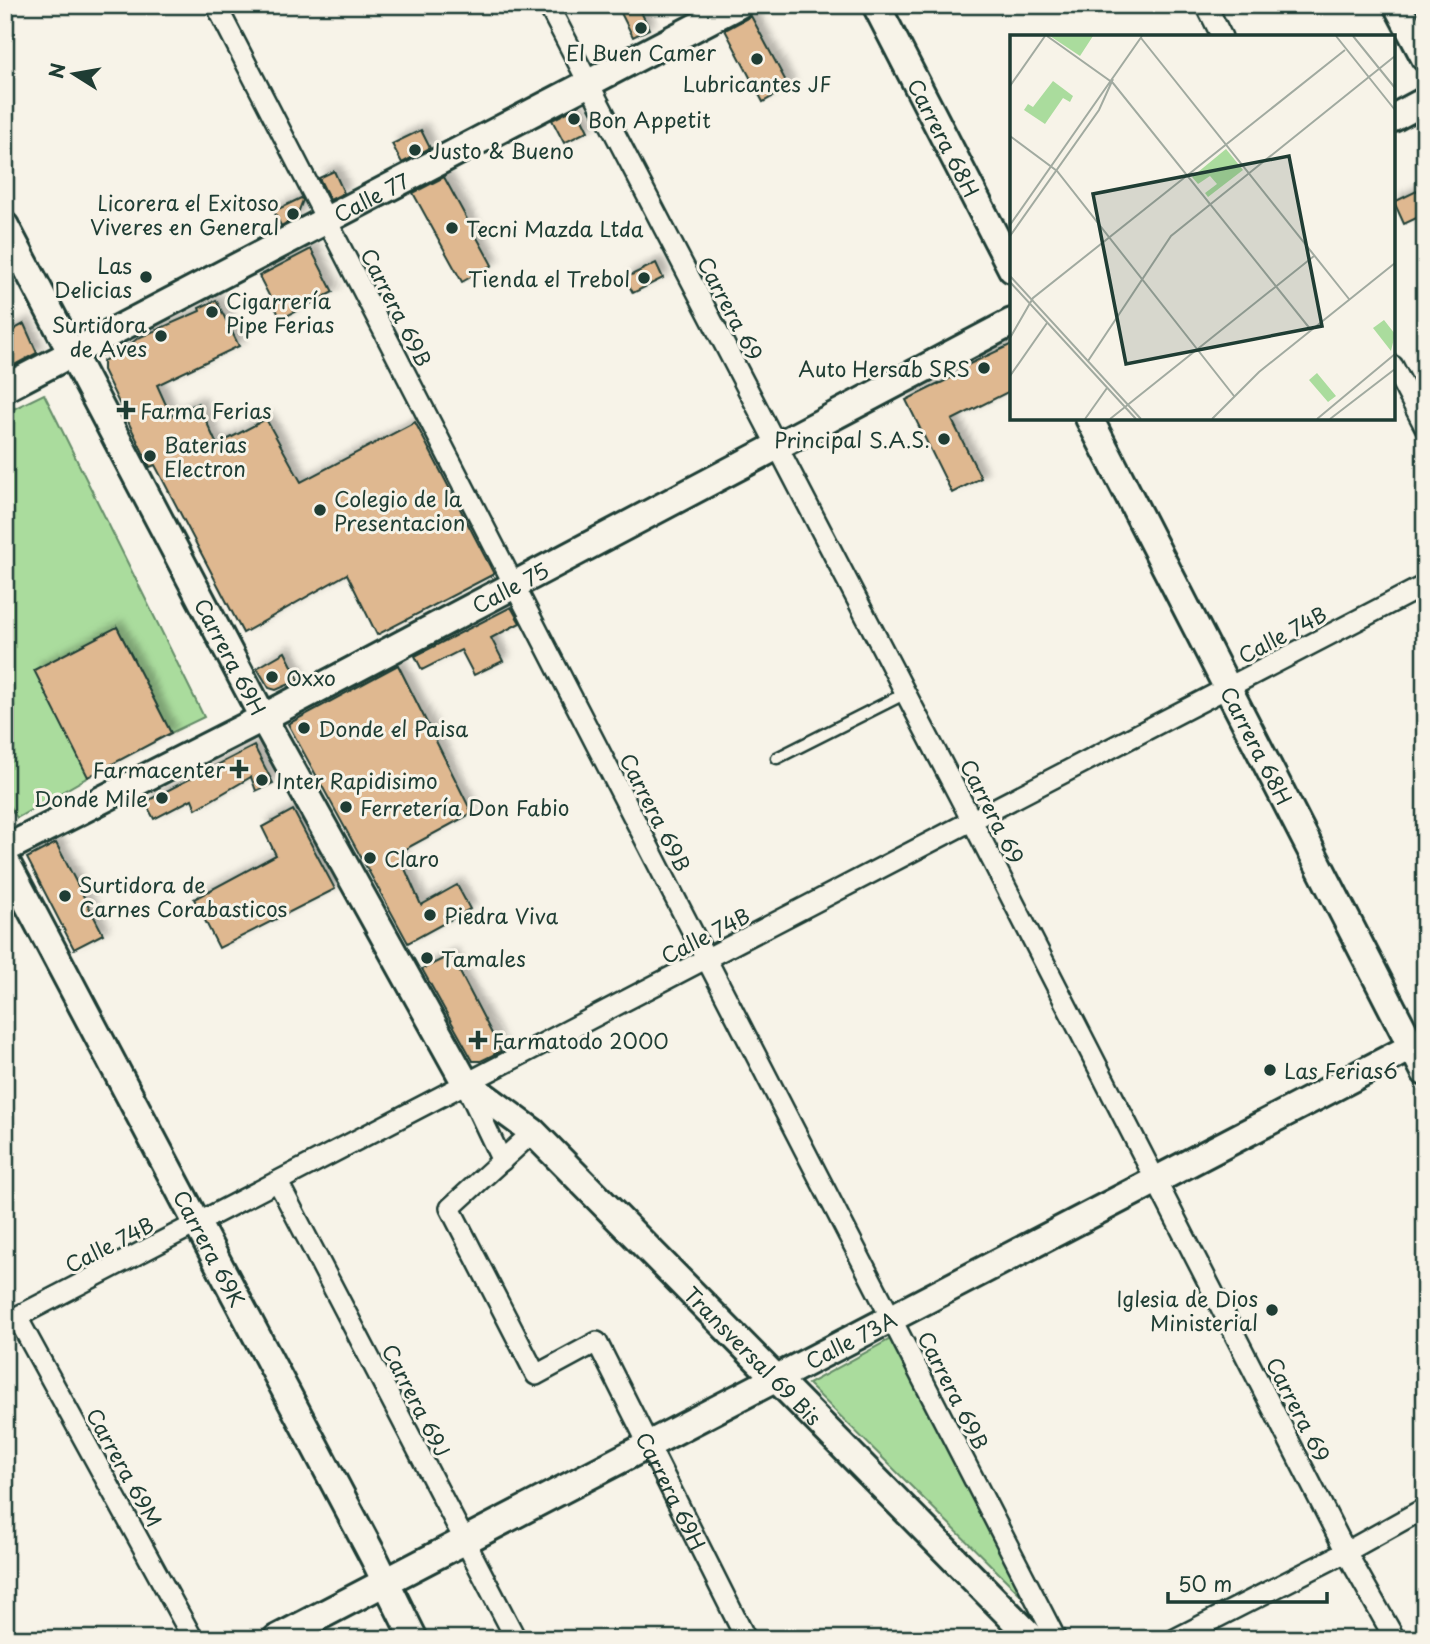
<svg xmlns="http://www.w3.org/2000/svg" width="1430" height="1644" font-family="'Playpen Sans',sans-serif">
<style>
.green{fill:#aadc9d;stroke:#648c68;stroke-width:2}
.building{fill:#dfb890;stroke:#1f3d34;stroke-width:2;filter:url(#shadow)}
.lines{fill:none;stroke-linecap:round;stroke-linejoin:round}
.lane-casing{stroke:#1f3d34;stroke-width:15}
.street-casing{stroke:#1f3d34;stroke-width:24}
.secondary-casing{stroke:#1f3d34;stroke-width:32}
.lane{stroke:#f7f3e8;stroke-width:10}
.street{stroke:#f7f3e8;stroke-width:19}
.secondary{stroke:#f7f3e8;stroke-width:26}
.poi-dot{fill:#1f3d34;stroke:#f7f3e8;stroke-width:2.5}
.labels{text-anchor:middle;dominant-baseline:central;stroke-width:6;stroke-linejoin:round;paint-order:stroke}
.poi-label{font-size:21px;fill:#1f3d34;stroke:#f7f3e8;text-anchor:start}
.street-label{font-size:21px;fill:#1f3d34;stroke:#f7f3e8}
.inset-road{fill:none;stroke:#a1aaa0;stroke-width:2}
.view{fill:#1f3d34;fill-opacity:0.15;stroke:#1f3d34;stroke-width:3.5}
.inset-edge{fill:none;stroke:#1f3d34;stroke-width:3.5}
</style>
<defs>
<filter id="shadow"><feDropShadow dx="6" dy="-6" stdDeviation="3.5" flood-color="#0004"/></filter>
</defs>
<rect width="100%" height="100%" fill="#f7f3e8"/>
<filter id="ink" filterUnits="userSpaceOnUse"><feTurbulence type="fractalNoise" baseFrequency=".0143" numOctaves="2"/><feDisplacementMap in="SourceGraphic" scale="14" xChannelSelector="R" yChannelSelector="G"/><feConvolveMatrix kernelMatrix="1 2 1 2 8 2 1 2 1" color-interpolation-filters="sRGB"/></filter>
<g filter="url(#ink)">
<!-- green -->
<g class="green">
<path d="M44 394 204 717 171 733 117 627 88 777 17 818 5 799V413Z"/>
<path d="M892 1338 1024 1598 808 1384Z"/>
</g>
<!-- building -->
<g class="building">
<path d="M617 5H638L649 29 633 37Z"/>
<path d="M751 16 789 87 763 102 725 30Z"/>
<path d="M571 110 578 111 588 131 564 143 552 120Z"/>
<path d="M421 130 430 148 402 163 392 144Z"/>
<path d="M334 171 344 193 330 200 319 178Z"/>
<path d="M444 177 492 265 462 282 413 193Z"/>
<path d="M1425 187V214L1404 224 1394 202Z"/>
<path d="M301 198 303 200 296 218 281 226 274 211Z"/>
<path d="M311 249 333 292 281 319 259 276Z"/>
<path d="M656 263 663 278 633 293 625 278Z"/>
<path d="M216 300 239 346 157 385 171 416 198 403 217 445 266 419 301 482 415 422 494 574 377 635 347 574 243 633 155 465 150 467 103 370V361L122 351 138 338 200 311 199 308Z"/>
<path d="M24 324 37 353 5 370V334Z"/>
<path d="M1012 344V390L952 420 981 478 952 493 906 400 963 372 961 368Z"/>
<path d="M511 607 520 623 491 638 503 661 474 675 461 650 422 670 415 656Z"/>
<path d="M117 627 171 733 88 777 34 670Z"/>
<path d="M285 652 299 680 276 690 269 688 257 668Z"/>
<path d="M398 665 472 813 398 853 421 905 457 885 470 909 408 943 288 724Z"/>
<path d="M254 746 273 783 256 791 251 777 196 809 192 799 154 819 145 802Z"/>
<path d="M293 810 335 889 219 948 194 899 276 855 262 827Z"/>
<path d="M56 843 103 934 74 949 27 858Z"/>
<path d="M451 955 501 1051 481 1061H473L422 969Z"/>
</g>
<g class="lines">
<defs>
<path id="lane" d="M777 758 906 693"/>
<g id="street">
<path d="M216 5 1056 1639"/>
<path d="M548 5 972 821 1346 1552 1395 1639"/>
<path d="M1206 5 1222 37"/>
<path d="M1393 366 1425 427"/>
<path d="M465 1083 502 1161"/>
<path id="s1" d="M533 1132 450 1208 536 1375 597 1342 746 1639"/>
<path d="M278 1182 516 1639"/>
<path d="M17 1317 193 1639"/>
<path d="M5 1323 1425 585"/>
<path d="M1175 1639 1346 1552 1425 1508"/>
</g>
<g id="secondary">
<path id="s2" d="M876 5 1012 269"/>
<path d="M1397 5 1425 58"/>
<path d="M1393 118 1425 101"/>
<path id="s3" d="M5 226 267 725 465 1082 533 1132 1033 1639"/>
<path id="s4" d="M5 388 738 5"/>
<path id="s5" d="M1089 418 1425 1072"/>
<path id="s6" d="M5 849 251 724 1012 322"/>
<path id="s7" d="M5 860 374 1558 414 1639"/>
<path id="s8" d="M276 1639 1425 1040"/>
</g>
</defs>
<!-- lane casing -->
<use href="#lane" class="lane-casing"/>
<!-- street casing -->
<use href="#street" class="street-casing"/>
<!-- secondary casing -->
<use href="#secondary" class="secondary-casing"/>
<!-- lane -->
<use href="#lane" class="lane"/>
<!-- street -->
<use href="#street" class="street"/>
<!-- secondary -->
<use href="#secondary" class="secondary"/>
</g>
</g>
<!-- markers -->
<g class="poi-dot">
<circle cx="641" cy="28" r="7"/>
<circle cx="757" cy="59" r="7"/>
<circle cx="574" cy="119" r="7"/>
<circle cx="415" cy="150" r="7"/>
<circle cx="293" cy="214" r="7"/>
<circle cx="452" cy="228" r="7"/>
<circle cx="146" cy="277" r="7"/>
<circle cx="644" cy="278" r="7"/>
<circle cx="212" cy="312" r="7"/>
<circle cx="161" cy="336" r="7"/>
<circle cx="984" cy="368" r="7"/>
<path d="M122.5 399.5h7v7h7v7h-7v7h-7v-7h-7v-7h7z"/>
<circle cx="944" cy="439" r="7"/>
<circle cx="150" cy="456" r="7"/>
<circle cx="320" cy="510" r="7"/>
<circle cx="272" cy="677" r="7"/>
<circle cx="304" cy="728" r="7"/>
<path d="M235.5 758.5h7v7h7v7h-7v7h-7v-7h-7v-7h7z"/>
<circle cx="262" cy="780" r="7"/>
<circle cx="162" cy="798" r="7"/>
<circle cx="346" cy="807" r="7"/>
<circle cx="370" cy="858" r="7"/>
<circle cx="65" cy="896" r="7"/>
<circle cx="430" cy="915" r="7"/>
<circle cx="427" cy="958" r="7"/>
<path d="M474.5 1029.5h7v7h7v7h-7v7h-7v-7h-7v-7h7z"/>
<circle cx="1270" cy="1070" r="7"/>
<circle cx="1272" cy="1310" r="7"/>
</g>
<g class="labels">
<!-- poi labels -->
<g class="poi-label">
<text x="641" y="52" text-anchor="middle">El Buen Camer</text>
<text x="757" y="83" text-anchor="middle">Lubricantes JF</text>
<text x="588" y="119">Bon Appetit</text>
<text x="429" y="150">Justo &amp; Bueno</text>
<text x="279" y="202" text-anchor="end">Licorera el Exitoso<tspan x="279" dy="24">Viveres en General</tspan></text>
<text x="466" y="228">Tecni Mazda Ltda</text>
<text x="132" y="265" text-anchor="end">Las<tspan x="132" dy="24">Delicias</tspan></text>
<text x="630" y="278" text-anchor="end">Tienda el Trebol</text>
<text x="226" y="300">Cigarrería<tspan x="226" dy="24">Pipe Ferias</tspan></text>
<text x="147" y="324" text-anchor="end">Surtidora<tspan x="147" dy="24">de Aves</tspan></text>
<text x="970" y="368" text-anchor="end">Auto Hersab SRS</text>
<text x="140" y="410">Farma Ferias</text>
<text x="930" y="439" text-anchor="end">Principal S.A.S.</text>
<text x="164" y="444">Baterias<tspan x="164" dy="24">Electron</tspan></text>
<text x="334" y="498">Colegio de la<tspan x="334" dy="24">Presentacion</tspan></text>
<text x="286" y="677">Oxxo</text>
<text x="318" y="728">Donde el Paisa</text>
<text x="225" y="769" text-anchor="end">Farmacenter</text>
<text x="276" y="780">Inter Rapidisimo</text>
<text x="148" y="798" text-anchor="end">Donde Mile</text>
<text x="360" y="807">Ferretería Don Fabio</text>
<text x="384" y="858">Claro</text>
<text x="79" y="884">Surtidora de<tspan x="79" dy="24">Carnes Corabasticos</tspan></text>
<text x="444" y="915">Piedra Viva</text>
<text x="441" y="958">Tamales</text>
<text x="492" y="1040">Farmatodo 2000</text>
<text x="1284" y="1070">Las Ferias6</text>
<text x="1258" y="1298" text-anchor="end">Iglesia de Dios<tspan x="1258" dy="24">Ministerial</tspan></text>
</g>
<!-- street labels -->
<g class="street-label">
<text stroke="none"><textPath href="#s2" startOffset="149">Carrera 68H</textPath></text>
<text stroke="none"><textPath href="#s4" startOffset="413">Calle 77</textPath></text>
<text transform="translate(397 307) rotate(63)">Carrera 69B</text>
<text transform="translate(731 308) rotate(62)">Carrera 69</text>
<text stroke="none"><textPath href="#s6" startOffset="569">Calle 75</textPath></text>
<text transform="translate(1282 634) rotate(-28)">Calle 74B</text>
<text stroke="none"><textPath href="#s3" startOffset="486">Carrera 69H</textPath></text>
<text stroke="none"><textPath href="#s5" startOffset="368">Carrera 68H</textPath></text>
<text transform="translate(993 811) rotate(63)">Carrera 69</text>
<text transform="translate(656 812) rotate(63)">Carrera 69B</text>
<text transform="translate(705 935) rotate(-27)">Calle 74B</text>
<text transform="translate(109 1244) rotate(-27)">Calle 74B</text>
<text stroke="none"><textPath href="#s7" startOffset="439">Carrera 69K</textPath></text>
<text stroke="none"><textPath href="#s8" startOffset="648">Calle 73A</textPath></text>
<text stroke="none"><textPath href="#s3" startOffset="1370">Transversal 69 Bis</textPath></text>
<text transform="translate(954 1390) rotate(63)">Carrera 69B</text>
<text transform="translate(417 1400) rotate(63)">Carrera 69J</text>
<text transform="translate(1299 1409) rotate(63)">Carrera 69</text>
<text transform="translate(125 1467) rotate(61)">Carrera 69M</text>
<text stroke="none"><textPath href="#s1" startOffset="536">Carrera 69H</textPath></text>
</g>
</g>
<!-- overview -->
<g transform="translate(1010 35)">
<rect width="385" height="385" fill="#f7f3e8"/>
<path d="M40 1H83L70 21ZM43 46 63 61 60 67 53 63 35 89 14 75 18 69 23 72ZM216 114 233 135 198 162 195 158 207 149 200 141 188 149 182 142ZM374 285 385 299 381 316 363 293ZM307 338 326 361 318 367 299 345Z" fill="#aadc9d"/>
<path class="inset-road" d="M37 1 103 48 301 295M326 1 385 75M343 1 385 53M131 3 339 264M0 51 35 1M0 101 47 136 224 361M0 190 132 1M0 201 89 75 103 44M0 241 131 384M0 247 126 384M0 303 23 263 335 15M78 326 161 201 385 21M0 341 37 288M75 384 97 353M100 384 304 221M202 384 249 337 385 228M307 384 385 319M320 384 385 334"/>
<path class="view" d="M279 121 312 291 116 329 83 159Z"/>
<rect width="385" height="385" class="inset-edge"/>
</g>
<!-- margin -->
<rect width="1430" height="1644" fill="none" stroke="#f7f3e8" stroke-width="28"/>
<rect x="14" y="14" width="1402" height="1616" fill="none" stroke="#1f3d34" stroke-width="2.5" filter="url(#ink)"/>
<!-- north arrow -->
<g transform="translate(74 74) rotate(281)" stroke="#f7f3e8" stroke-width="5" paint-order="stroke">
<path d="M0-5L12 26L0 18L-12 26Z" fill="#1f3d34"/>
<text y="-10" font-size="19" font-weight="bold" text-anchor="middle" fill="#1f3d34">N</text>
</g>
<!-- scale -->
<path d="M1168 1592v10h159v-10" fill="none" stroke="#1f3d34" stroke-width="3.5"/>
<text x="1178" y="1592" font-size="21" fill="#1f3d34" stroke="#f7f3e8" stroke-width="5" paint-order="stroke">50 m</text>
</svg>
